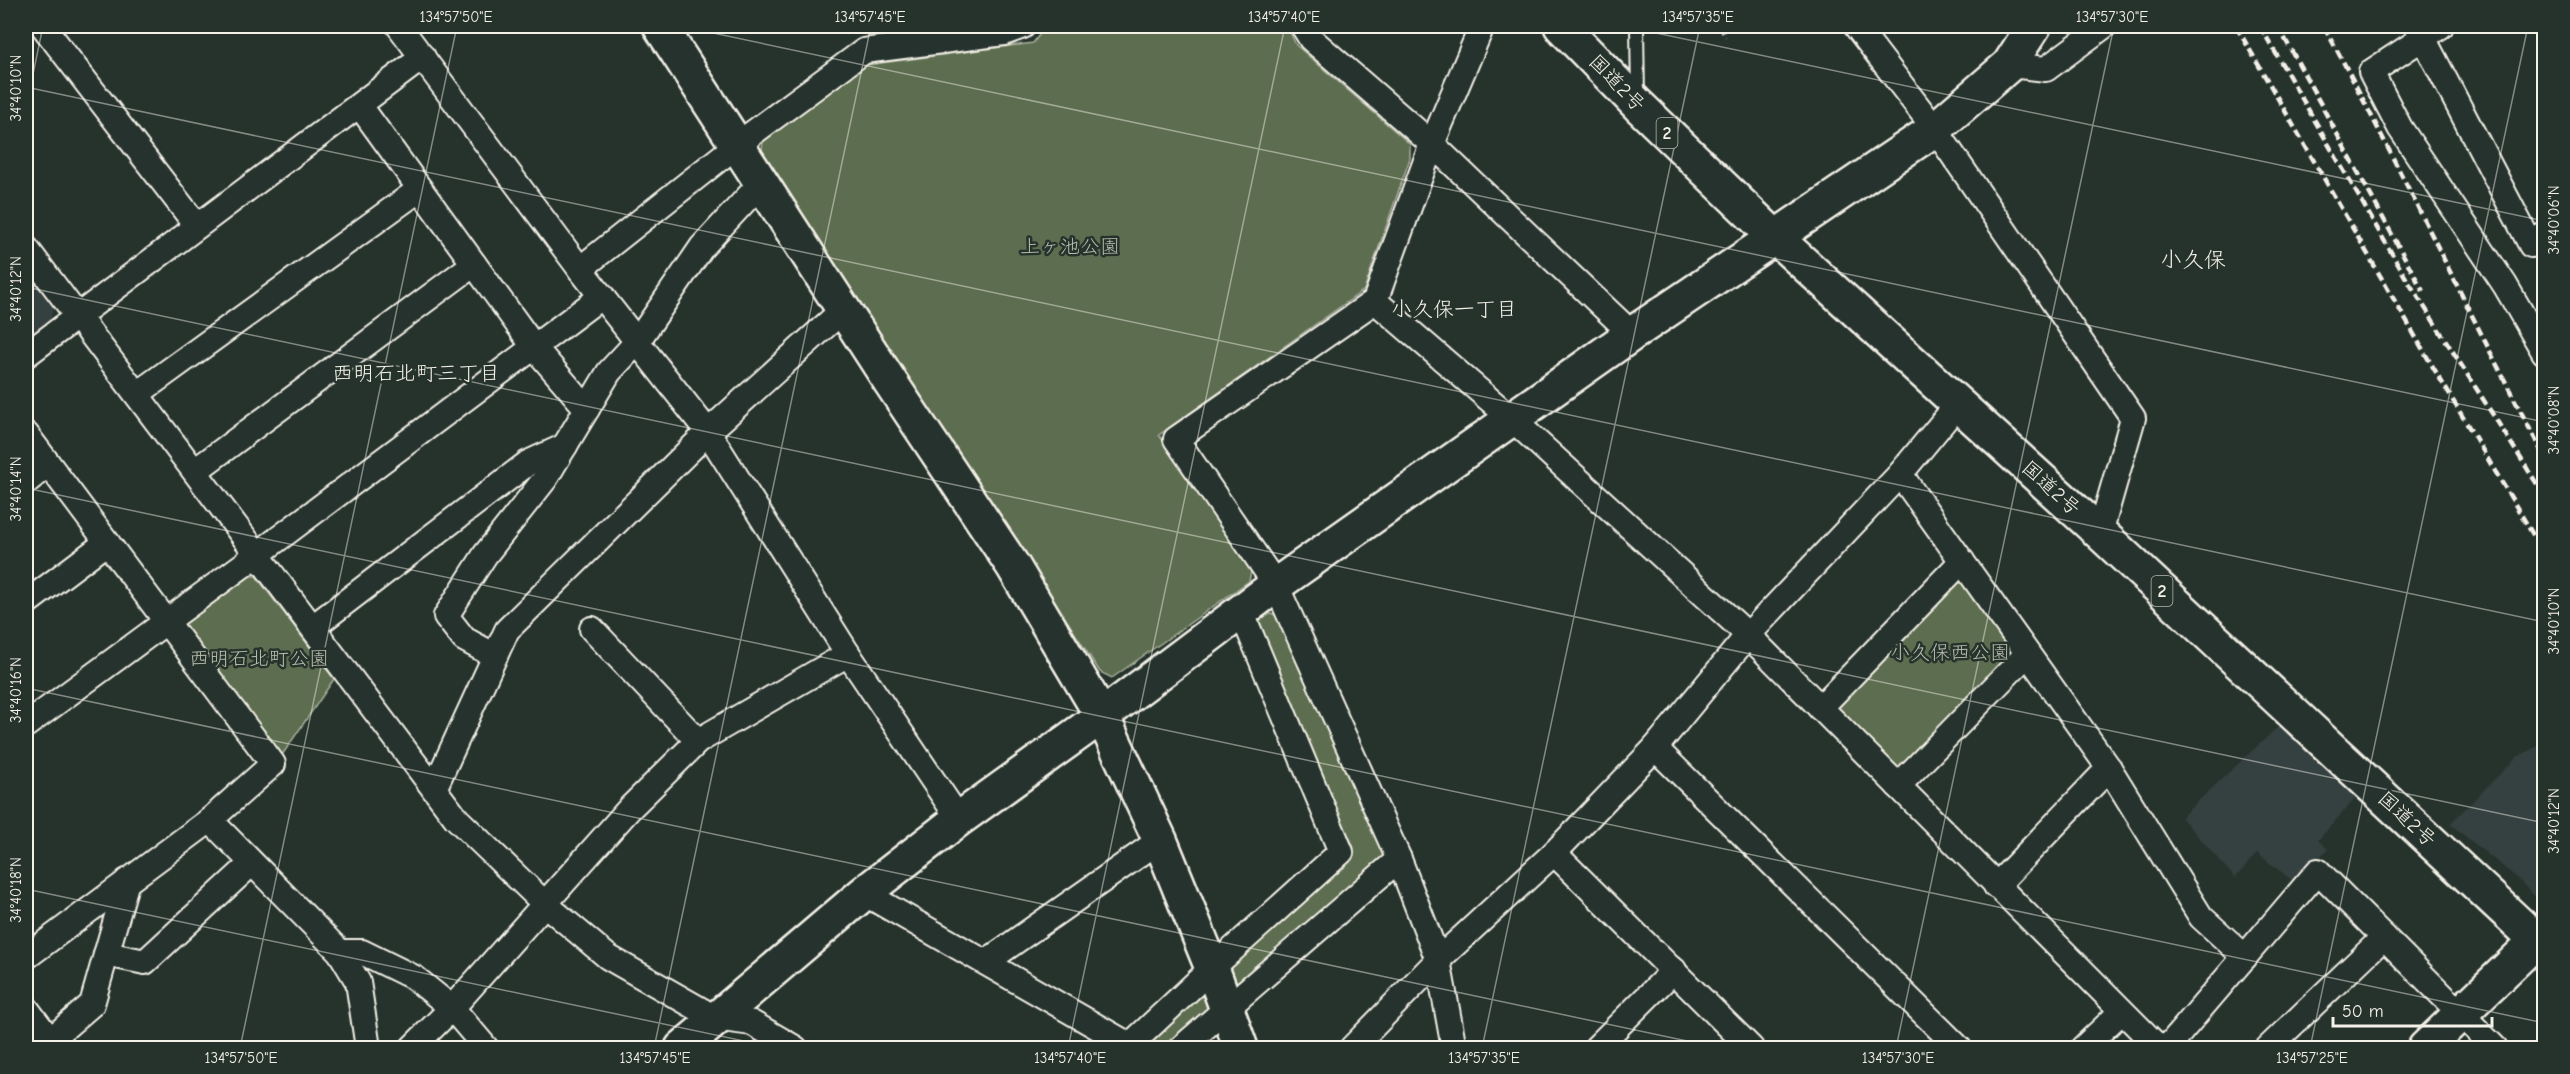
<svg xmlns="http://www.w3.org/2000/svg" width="2570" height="1074" font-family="'Comic Neue','Klee One',sans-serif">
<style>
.built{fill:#364141}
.green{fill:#5d6d4f;stroke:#a8af9c;stroke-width:1.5}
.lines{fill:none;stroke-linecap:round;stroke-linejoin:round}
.lane-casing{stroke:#f4f1e8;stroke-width:16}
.street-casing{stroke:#f4f1e8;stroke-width:28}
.secondary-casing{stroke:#f4f1e8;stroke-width:38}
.highway-casing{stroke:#f4f1e8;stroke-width:38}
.path{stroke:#f4f1e8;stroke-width:4;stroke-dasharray:1.5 4.5;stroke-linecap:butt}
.lane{stroke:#26332d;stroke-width:12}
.street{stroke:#26332d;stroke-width:24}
.secondary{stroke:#26332d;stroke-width:33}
.highway{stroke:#26332d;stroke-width:33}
.rail{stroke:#f4f1e8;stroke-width:4.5;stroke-dasharray:9 4.5;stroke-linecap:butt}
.ticks{fill:none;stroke:#f4f1e8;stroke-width:1.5;stroke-opacity:0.45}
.labels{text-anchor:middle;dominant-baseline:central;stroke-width:5;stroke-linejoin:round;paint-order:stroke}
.shield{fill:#26332d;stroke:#b6b8b0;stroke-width:1.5}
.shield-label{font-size:18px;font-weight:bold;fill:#f4f1e8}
.street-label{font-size:20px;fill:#f4f1e8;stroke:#26332d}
.park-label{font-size:20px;fill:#b8bcab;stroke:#26332d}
.neighbourhood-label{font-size:21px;fill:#f4f1e8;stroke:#26332d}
.quarter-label{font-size:22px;fill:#f4f1e8;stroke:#26332d}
.neatline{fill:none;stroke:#f4f1e8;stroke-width:2}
.ticks-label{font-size:15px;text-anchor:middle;fill:#f4f1e8}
</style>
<rect width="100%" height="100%" fill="#26332d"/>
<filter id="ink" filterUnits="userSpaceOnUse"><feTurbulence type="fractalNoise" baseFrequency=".0167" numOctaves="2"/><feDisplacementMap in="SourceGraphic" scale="12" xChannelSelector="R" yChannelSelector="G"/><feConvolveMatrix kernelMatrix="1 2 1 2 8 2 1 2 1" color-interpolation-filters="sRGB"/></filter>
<g filter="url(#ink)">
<!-- built -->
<g class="built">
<path d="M26 272 54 307 50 319 26 337Z"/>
<path d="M2280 725 2362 791 2318 840 2328 849 2293 881 2257 853 2235 878 2181 817Z"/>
<path d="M2544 743V906L2516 877 2450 824 2517 757Z"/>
</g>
<!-- green -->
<g class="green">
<path d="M1046 26H1287L1296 45 1410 144V158L1364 290 1159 435 1252 568 1249 581 1112 678 1100 672 762 151 763 139 866 65 1033 43Z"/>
<path d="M246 576H256L334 679 278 761 178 622Z"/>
<path d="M1960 580 2016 656 1897 771 1835 709Z"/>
<path d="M1270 613 1282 617 1386 859 1239 988 1228 962 1354 848 1259 633 1260 619Z"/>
<path d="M1200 990 1211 1015 1174 1048H1135Z"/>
</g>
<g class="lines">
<defs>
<path id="lane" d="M1637 26 1638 98"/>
<g id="street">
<path d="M43 26 197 226"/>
<path d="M399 26 580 269 708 432 848 654 959 819"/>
<path d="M1303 26 1311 39 1432 144 1632 334"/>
<path d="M1856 26 1935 129 2133 418 2100 533"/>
<path d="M2417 26 2531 245 2544 235"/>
<path d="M2441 26 2371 72 2400 128 2505 285 2544 352"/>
<path d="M2009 65 2046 69 2104 26"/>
<path d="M360 106 534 347 587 409"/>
<path d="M26 248 456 818 545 904 608 957 715 1018 752 1023 795 1048"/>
<path d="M580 269 738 144 864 51 1004 33 1023 26"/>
<path d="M1375 301 1512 419 1748 635 2159 1048"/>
<path d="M26 355 423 57"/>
<path d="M137 394 420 189"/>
<path d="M26 434 273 764 210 820 340 952 358 982 368 1048"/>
<path d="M195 471 474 264"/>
<path d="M1900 474 2109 768 2201 917 2245 957"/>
<path d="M26 482 48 464"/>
<path d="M26 603 107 542"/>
<path d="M313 627 528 463 565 446"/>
<path d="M592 629 698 741"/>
<path d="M495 656 464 639 446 616 485 555 545 479 609 372 637 342 702 247 762 182"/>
<path d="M1820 708 1962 561"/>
<path d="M26 725 258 554 602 296"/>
<path d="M1655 748 1959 1048"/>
<path d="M1898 786 2027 654"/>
<path d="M434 789 507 630 708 432 844 309"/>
<path d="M1554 853 1751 1048"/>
<path d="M1996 886 2109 768"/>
<path d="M864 893 1129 1045"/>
<path d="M340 952H362L415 978 452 1008 486 1048"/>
<path d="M106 954 145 962 251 864"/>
<path d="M26 957 210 820"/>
<path d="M986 962 1160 840"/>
<path d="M26 1008 56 1048"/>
<path d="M41 1048 92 1004 127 881"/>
<path d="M412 1048 452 1008 630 808 698 741 848 654"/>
<path d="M1127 1048 1212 968 1341 852 1241 611"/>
<path d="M1181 1048 1399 859"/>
<path d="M1352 1048 1438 960 1554 853 1655 748 1748 635 1900 474 1958 404"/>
<path d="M1454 1048 1438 960 1399 859 1276 585 1176 439 1375 301 1432 144 1482 26"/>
<path d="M1596 1048 1674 970"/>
<path d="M2083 1048 2121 1012"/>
<path d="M2167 1048 2318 871 2495 1048"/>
<path d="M2268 1048 2384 937"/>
</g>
<g id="secondary">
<path d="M660 26 891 383 1013 566 1102 716 1160 840 1212 968 1241 1048"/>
<path d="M682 1048 864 893 959 819 1102 716 1276 585 1632 334 1935 129 2009 65 2034 26"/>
<path d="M2425 1048 2537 940"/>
</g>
<path id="highway" d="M1561 26 1638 105 1776 238 2100 533 2544 947"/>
</defs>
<!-- lane casing -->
<use href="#lane" class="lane-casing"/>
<!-- street casing -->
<use href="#street" class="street-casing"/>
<!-- secondary casing -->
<use href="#secondary" class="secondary-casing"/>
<!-- highway casing -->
<use href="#highway" class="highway-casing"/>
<!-- path -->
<path class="path" d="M1720 26 1725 37"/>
<!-- lane -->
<use href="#lane" class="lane"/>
<!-- street -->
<use href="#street" class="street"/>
<!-- secondary -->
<use href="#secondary" class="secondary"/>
<!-- highway -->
<use href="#highway" class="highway"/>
<!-- rail -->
<g class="rail">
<path d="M2236 26 2430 362 2544 553"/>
<path d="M2260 26 2406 278 2544 495"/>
<path d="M2278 26 2423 291"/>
<path d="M2324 26C2401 168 2469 314 2544 456"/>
</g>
</g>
</g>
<!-- ticks -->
<path class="ticks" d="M680 26 2544 422M1623 26 2544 221M26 87 2544 622M26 108 43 26M26 287 2544 823M26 488 2544 1023M26 688 1720 1048M26 889 777 1048M240 1048 457 26M654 1048 871 26M1068 1048 1285 26M1482 1048 1700 26M1896 1048 2114 26M2310 1048 2528 26"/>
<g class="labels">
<!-- shield labels -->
<g class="shield">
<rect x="1656.5" y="118" width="21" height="30" rx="4.5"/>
<rect x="2151.5" y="576" width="21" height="30" rx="4.5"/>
</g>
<g class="shield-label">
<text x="1667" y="133">2</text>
<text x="2162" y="591">2</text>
</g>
<!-- street labels -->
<g class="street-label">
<text transform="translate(1617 83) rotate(46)">国道2号</text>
<text transform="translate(2051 488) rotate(42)">国道2号</text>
<text transform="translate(2407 819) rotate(43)">国道2号</text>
</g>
<!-- park labels -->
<g class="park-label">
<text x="1070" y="246">上ヶ池公園</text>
<text x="1950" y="652">小久保西公園</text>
<text x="259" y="658">西明石北町公園</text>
</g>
<!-- neighbourhood labels -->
<g class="neighbourhood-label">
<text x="1454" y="309">小久保一丁目</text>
<text x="416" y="373">西明石北町三丁目</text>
</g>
<!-- quarter labels -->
<g class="quarter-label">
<text x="2193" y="260">小久保</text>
</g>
</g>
<!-- margin -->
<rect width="2570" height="1074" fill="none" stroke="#26332d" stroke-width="66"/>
<!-- scale -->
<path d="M2333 1017v9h159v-9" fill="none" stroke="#f4f1e8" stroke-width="3"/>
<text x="2342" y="1017" font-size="18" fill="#f4f1e8" stroke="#26332d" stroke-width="4.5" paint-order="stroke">50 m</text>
<rect x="33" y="33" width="2504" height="1008" class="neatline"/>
<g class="ticks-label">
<text x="456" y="22">134°57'50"E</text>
<text x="870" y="22">134°57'45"E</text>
<text x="1284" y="22">134°57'40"E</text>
<text x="1698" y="22">134°57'35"E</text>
<text x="2112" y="22">134°57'30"E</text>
<text transform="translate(16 88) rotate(-90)" y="5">34°40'10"N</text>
<text transform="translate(2554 220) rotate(-90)" y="5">34°40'06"N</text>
<text transform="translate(16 289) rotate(-90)" y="5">34°40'12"N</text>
<text transform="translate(2554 420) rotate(-90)" y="5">34°40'08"N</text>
<text transform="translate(16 489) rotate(-90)" y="5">34°40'14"N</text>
<text transform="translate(2554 621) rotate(-90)" y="5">34°40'10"N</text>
<text transform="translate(16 690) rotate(-90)" y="5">34°40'16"N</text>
<text transform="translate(2554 821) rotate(-90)" y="5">34°40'12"N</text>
<text transform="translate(16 890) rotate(-90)" y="5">34°40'18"N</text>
<text x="241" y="1063">134°57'50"E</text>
<text x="655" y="1063">134°57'45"E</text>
<text x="1070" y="1063">134°57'40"E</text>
<text x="1484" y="1063">134°57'35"E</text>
<text x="1898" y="1063">134°57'30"E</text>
<text x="2312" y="1063">134°57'25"E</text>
</g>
</svg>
